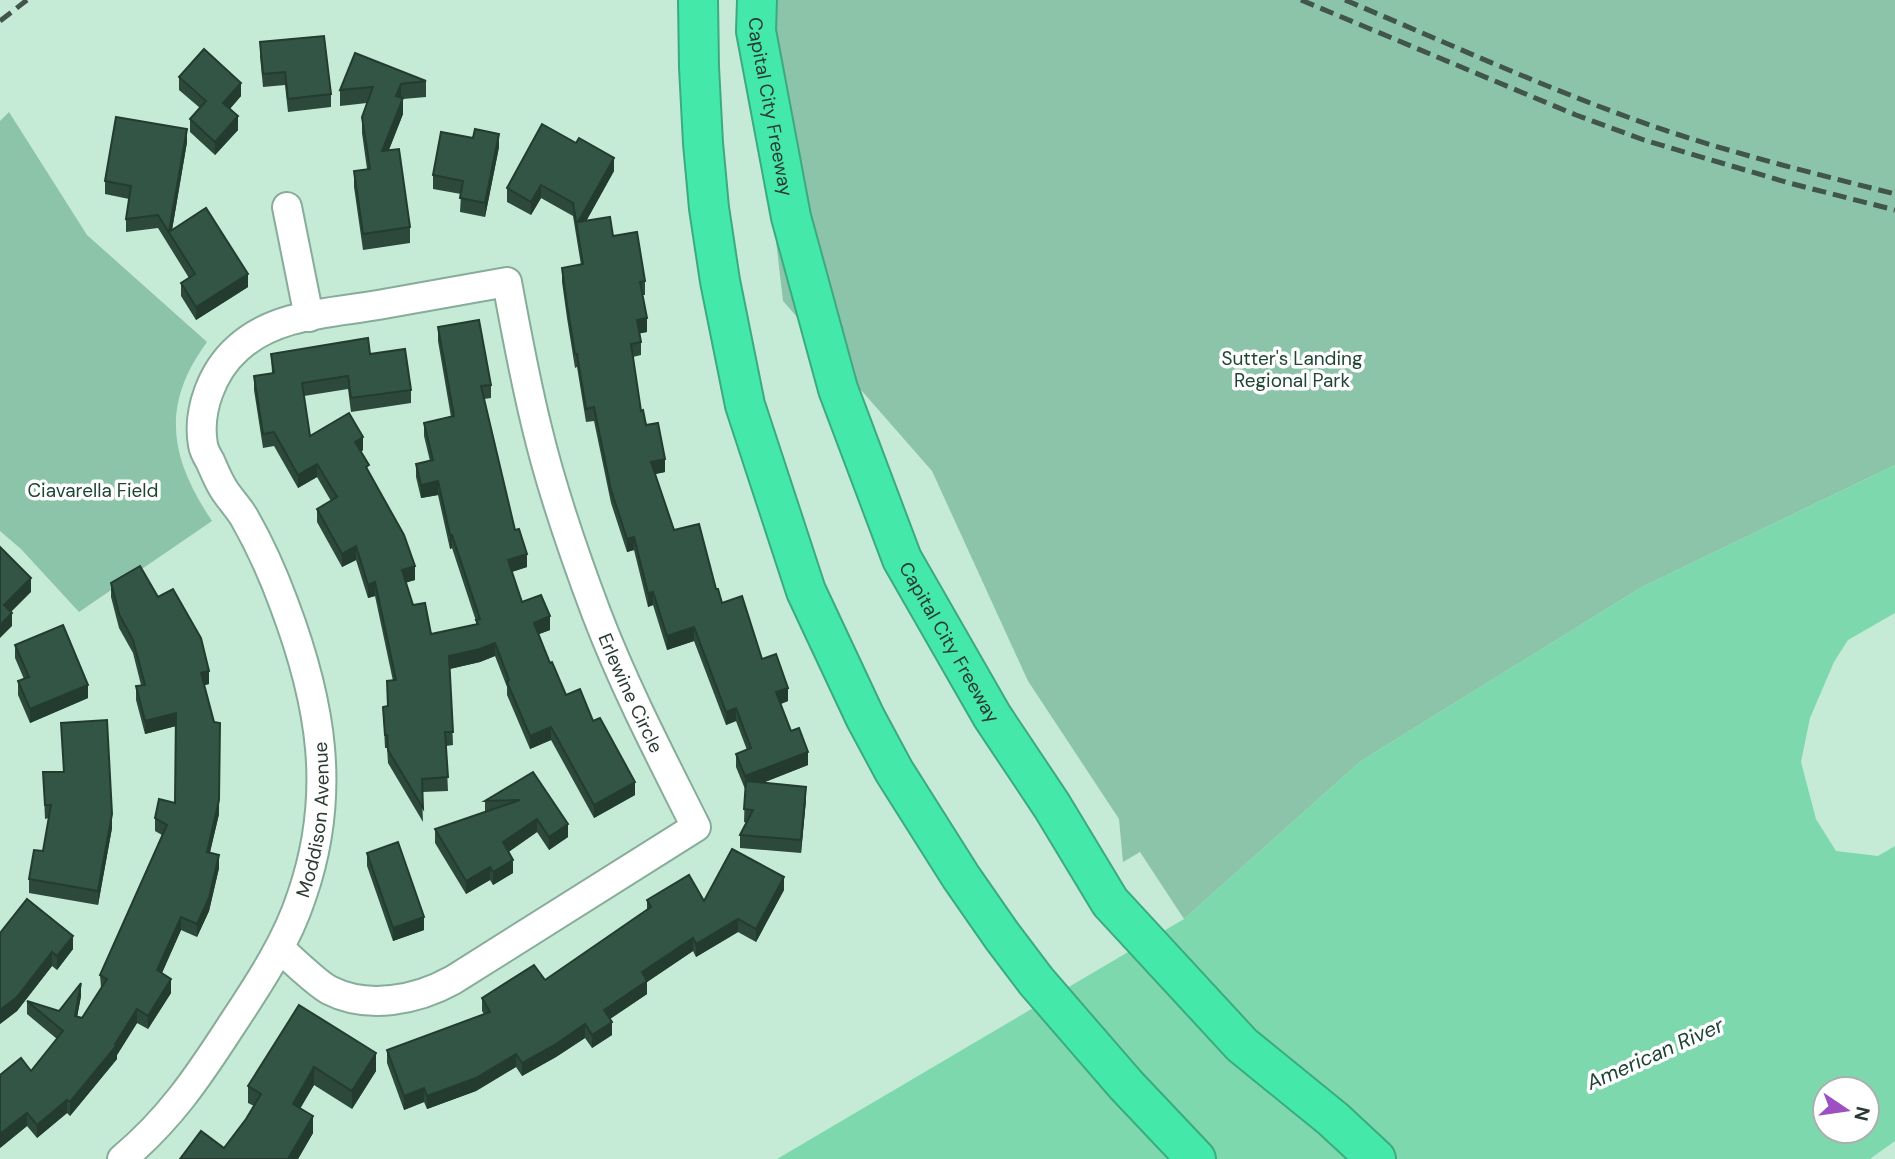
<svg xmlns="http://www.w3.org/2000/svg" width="1895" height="1159" font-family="'DM Sans',sans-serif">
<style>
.green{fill:#8bc4a8}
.water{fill:#7ed8ae;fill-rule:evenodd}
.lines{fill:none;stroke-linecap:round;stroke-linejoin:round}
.street-casing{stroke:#88ac9a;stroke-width:32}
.highway-casing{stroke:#3bab7f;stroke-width:42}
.street{stroke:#fff;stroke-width:28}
.highway{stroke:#44e8a9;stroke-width:38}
.rail{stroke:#42554b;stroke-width:5;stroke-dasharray:14 7;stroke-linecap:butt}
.wall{fill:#2c493b}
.shaded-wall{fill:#243c30}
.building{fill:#335545;stroke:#243c30;stroke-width:2}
.labels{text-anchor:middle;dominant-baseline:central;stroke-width:7;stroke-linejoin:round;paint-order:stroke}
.street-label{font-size:19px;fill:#2b3a32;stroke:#fff}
.park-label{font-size:19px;fill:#1f4635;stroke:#fff}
.water-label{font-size:21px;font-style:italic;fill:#1d4433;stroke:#fff}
</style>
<rect width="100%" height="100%" fill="#c5ebd7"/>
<!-- green -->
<g class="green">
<path d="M748 0H1895V465L1642 587 1361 761 1184 919 1140 852 1123 862 1119 819 1028 681 932 471 783 301Z"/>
<path d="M9 112 87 235 207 342C160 406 170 458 212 521L79 612 21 549 0 531V121Z"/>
</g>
<!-- water -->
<path class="water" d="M1895 465V613L1848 640 1834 662 1810 718 1801 762 1816 819 1836 851 1878 856 1895 846V1141L1870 1159H777L1184 919 1361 761 1642 587ZM1825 1089H1867V1131H1825Z"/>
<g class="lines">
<defs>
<g id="street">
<path d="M287 207 309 317"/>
<path id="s1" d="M122 1159C169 1120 198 1077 231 1026 258 985 287 942 302 895 337 793 321 702 284 604 273 574 260 545 244 517 238 507 229 498 223 488 218 480 214 470 210 461 207 456 204 451 203 445 197 411 212 371 238 348 275 314 331 313 378 305 421 297 464 290 507 282 516 331 525 380 537 428 552 491 574 554 597 615 625 688 661 757 696 827L453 980C417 1000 368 1010 329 990 316 983 292 959 279 948"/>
</g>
<g id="highway">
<path d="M698 0 699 67 703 143 709 208 720 281 745 405 806 591 865 717 894 771 961 877 1002 936 1036 981 1126 1085 1196 1159"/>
<path id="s2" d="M757 0 756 31 791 217 838 389 902 559 992 716 1052 806 1110 902 1242 1045 1333 1119 1376 1159"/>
</g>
</defs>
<!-- street casing -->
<use href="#street" class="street-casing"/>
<!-- highway casing -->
<use href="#highway" class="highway-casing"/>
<!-- street -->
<use href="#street" class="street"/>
<!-- highway -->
<use href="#highway" class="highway"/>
<!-- rail -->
<g class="rail">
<path d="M1301 0 1576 115 1644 140 1789 183 1895 210"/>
<path d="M1345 0C1445 42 1547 89 1650 125 1730 153 1813 173 1895 194"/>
<path d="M0 21 27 0"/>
</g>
</g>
<!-- wall -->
<g class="wall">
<path d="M260 42 331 94V107L288 112 285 85 263 87 260 56Z"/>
<path d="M179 77 241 96 230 109 238 130 215 155 190 132V119L200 108 179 90Z"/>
<path d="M426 81V97L403 99V114L389 150 410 227V243L363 250 354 187V171L367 169 362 133V117L367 103 340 106V90Z"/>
<path d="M473 138 499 147 485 217 460 212 461 194 433 189V175Z"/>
<path d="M187 142 172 230 248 287 196 320 181 296V283L189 278 158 228 126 232V219L129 199 105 194V181Z"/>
<path d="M614 171 586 221 613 236 645 281V295H642L647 332 639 333 641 342V355L633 357 641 411 665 472 655 474 674 530 716 589 722 603 762 659 788 701 780 704 791 731 808 765 762 783 806 800 801 853 740 848V835L747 823 744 822 745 789 736 767V754L747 750 736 721 726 725 694 641 667 650 653 605 648 607 634 550 627 552 611 503 594 421 586 422 577 367 575 368 567 318 562 282V268L581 265 573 216 541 198 531 215 507 202V188Z"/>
<path d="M438 327 491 385V398L484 399 515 530 527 567 512 572 522 602 550 630 539 634 550 663 566 695 593 721 635 795 594 818 551 740 530 749 507 695V687L495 656 480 662 450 669 453 745 446 746 448 791 422 792 423 822 388 763 387 748H385L383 707 388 706 387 681H393L375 596 368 598 356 560 342 567 317 522V509L331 501 317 477 298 488 274 446 263 448 254 390V376L272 373 271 354H370L411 390V403L351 412 348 389 304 396 310 436 363 450 361 452 369 472 415 580 406 582 413 605 431 634 476 624V621L452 548 450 549 438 495 421 498 416 477V464L430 461 424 436V423L451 417 438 341Z"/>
<path d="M111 583 209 684 204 685 219 814 210 852 219 868 209 911 197 937 181 930 162 973 171 993 148 1029 137 1023 117 1055V1059L70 1116 67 1113 37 1138 27 1126 0 1148 31 1071 57 1039 27 1014V1001L59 1011 81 996 77 1016 82 1018 101 988 100 975 162 835 155 831V818L175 803 176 726 145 734 136 700V686L141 685 133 653 119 628 111 597Z"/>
<path d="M15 645 88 698 30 723 18 695V681L24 679 15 658Z"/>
<path d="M61 723 112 828 98 905 29 893V879L43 851 49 818 45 819 43 772H64Z"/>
<path d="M533 772 568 837 549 850 537 832 508 852 513 873 493 885 490 880 466 894 435 843V829L485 812V801Z"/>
<path d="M367 853 424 930 393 941 367 866Z"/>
<path d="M784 890 756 942 738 932 696 957 693 951 647 982V994L610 1019 612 1035 592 1048 585 1038 556 1057 522 1076 516 1067 476 1091 427 1109 424 1102 404 1110 387 1063V1050L484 1014 482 1011V998L545 980 647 910V900L704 901Z"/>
<path d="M0 933 73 949 57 970 52 966 17 1011 0 1024Z"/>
<path d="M299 1005 376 1071 352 1109 314 1085 300 1108 313 1133 298 1159H180L224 1148 246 1119 254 1106 248 1103V1086Z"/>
</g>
<!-- shaded-wall -->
<g class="shaded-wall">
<path d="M241 83V96L223 116V103Z"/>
<path d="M401 84V100L396 96Z"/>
<path d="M403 98V114L382 167V151Z"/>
<path d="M238 116V130L215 155V142Z"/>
<path d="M187 129V142L171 236 169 233Z"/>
<path d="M499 134V147L485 217V203Z"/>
<path d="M614 158V171L578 236V222Z"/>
<path d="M541 185V198L531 215V202Z"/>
<path d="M248 274V287L196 320V307Z"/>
<path d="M647 318V332L637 334V320Z"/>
<path d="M363 437V450L355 455V442Z"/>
<path d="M665 459V472L651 475V462Z"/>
<path d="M317 464V477L298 488V475Z"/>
<path d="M438 481V495L421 498V485Z"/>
<path d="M450 535H452V548L450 549Z"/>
<path d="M634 537V550L627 552V539Z"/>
<path d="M356 546V560L342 567V554Z"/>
<path d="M527 554V567L508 573V560Z"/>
<path d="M415 566V580L402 584V570Z"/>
<path d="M31 578V592L4 619V605Z"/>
<path d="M375 582V596L368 598V585Z"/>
<path d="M653 592V605L648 607V593Z"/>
<path d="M12 613V626L0 638V625Z"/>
<path d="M550 616V630L534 636V623Z"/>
<path d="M694 627V641L667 650V636Z"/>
<path d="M495 643V656L480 662 449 669V656Z"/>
<path d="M209 671V684L201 686V673Z"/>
<path d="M88 685V698L30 723V709Z"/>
<path d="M788 688V701L776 706V692Z"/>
<path d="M736 708V721L726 725V712Z"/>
<path d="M176 713V726L145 734V721Z"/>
<path d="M220 723 219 814 207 865V852Z"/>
<path d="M551 727V740L530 749V736Z"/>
<path d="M808 752V765L745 790V776Z"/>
<path d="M635 782V795L594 818V805Z"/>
<path d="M806 787V800L801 853V840Z"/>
<path d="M112 814V828L98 905V891Z"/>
<path d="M537 819V832L503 856V842Z"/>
<path d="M568 824V837L549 850V837Z"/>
<path d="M219 855V868L209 911 197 937V924Z"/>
<path d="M513 860V873L493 885V872Z"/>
<path d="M490 867V880L466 894V881Z"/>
<path d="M784 877V890L756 942V929Z"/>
<path d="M181 917V930L157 984V970Z"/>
<path d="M424 917V930L393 941V928Z"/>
<path d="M738 919V932L696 957V944Z"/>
<path d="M73 936V949L57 970V956Z"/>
<path d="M693 938V951L647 982V994L604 1023V1010L642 972Z"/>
<path d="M52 952V966L17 1011 0 1024V1010Z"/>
<path d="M171 979V993L148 1029V1016Z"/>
<path d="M81 983V996L75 1029V1016Z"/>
<path d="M137 1009V1023L117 1055V1059L70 1116V1102L115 1044Z"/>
<path d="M612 1022V1035L592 1048V1035Z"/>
<path d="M585 1024V1038L556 1057 522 1076V1063Z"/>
<path d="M376 1053V1071L352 1109V1091Z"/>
<path d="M516 1054V1067L476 1091 427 1109V1096Z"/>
<path d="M314 1067V1085L293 1121V1104Z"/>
<path d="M424 1088V1102L404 1110V1096Z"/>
<path d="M67 1100V1113L37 1138V1125Z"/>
<path d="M27 1113V1126L0 1148V1134Z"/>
<path d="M313 1116V1133L298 1159H288Z"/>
</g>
<!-- building -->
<g class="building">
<path d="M324 36 331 94 288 99 285 72 263 74 260 42Z"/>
<path d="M204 49 241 83 223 103 238 116 215 142 190 119 206 101 179 77Z"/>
<path d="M355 53 426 81 401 84 396 96 403 98 382 151 399 149 410 227 363 234 354 171 370 169 362 117 373 87 340 90Z"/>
<path d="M116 117 187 129 169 232 206 208 248 274 196 307 181 283 195 274 158 215 126 219 131 186 105 181Z"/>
<path d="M542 124 576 143 579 138 614 158 578 222 610 217 613 236 637 232 645 281 640 282 647 318 637 320 641 342 631 344 641 411 643 410 646 425 658 423 665 459 651 462 674 530 699 524 716 589H718L722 603 742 596 762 659 776 654 788 688 776 692 791 731 799 728 808 752 745 776 736 754 751 748 736 708 726 712 694 627 667 636 653 592 648 593 634 537 627 539 611 490 594 407 586 409 577 354H575L567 305 562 268 583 264 573 203 541 185 531 202 507 188Z"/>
<path d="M475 129 499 134 485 203 460 198 463 181 433 175 441 132 473 138Z"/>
<path d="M479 320 491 385 481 386 515 530 519 529 527 554 508 560 522 602 541 595 550 616 534 623 550 663 552 662 566 695 580 689 593 721 600 718 635 782 594 805 551 727 530 736 507 682 509 680 495 643 480 649 449 656 453 732H445L448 777 422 779 423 808 388 750 387 735H385L383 707 388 706 387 681 396 680 375 582 368 585 356 546 342 554 317 509 337 497 317 464 298 475 274 432 263 434 254 376 274 373 271 354 368 338 370 354 405 349 411 390 351 398 348 376 302 383 310 436 349 413 363 437 355 442 369 465 366 467 404 535 415 566 402 570 413 605 425 603 431 634 478 624 476 620 480 619 452 535H450L438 481 421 485 416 464 433 460 424 423 454 416 438 327Z"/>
<path d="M0 547 31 578 4 605 12 613 0 625Z"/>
<path d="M140 566 158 597 173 589 201 638 209 671 201 673 214 722 220 723 219 800 207 852 219 855 209 898 197 924 181 917 157 970 171 979 148 1016 137 1009 115 1044 117 1045 70 1102 67 1100 37 1125 27 1113 0 1134V1075L21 1058 31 1071 63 1031 27 1001 59 1011 81 983 75 1016 82 1018 107 979 100 975 167 825 155 818 159 799 175 803 176 713 145 721 136 686 145 685 133 640 119 614 111 583Z"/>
<path d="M63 625 88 685 30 709 18 681 29 677 15 645Z"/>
<path d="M107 720 112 814 98 891 29 879 34 850 43 851 51 805H45L43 772H64L61 723Z"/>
<path d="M533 772 568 824 549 837 537 819 503 842 513 860 493 872 490 867 466 881 435 829 520 800 485 801Z"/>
<path d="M746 781 806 787 801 840 740 835 753 810 744 809Z"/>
<path d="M398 842 424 917 393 928 367 853Z"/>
<path d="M732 849 784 877 756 929 738 919 696 944 693 938 642 972 647 981 604 1010 612 1022 592 1035 585 1024 556 1044 522 1063 516 1054 476 1078 427 1096 424 1088 404 1096 387 1050 490 1012 482 998 534 965 545 980 651 907 647 900 689 875 704 901Z"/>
<path d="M27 899 73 936 57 956 52 952 17 997 0 1010V933Z"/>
<path d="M299 1005 376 1053 352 1091 314 1067 293 1104 313 1116 288 1159H180L201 1131 224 1148 246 1119 261 1094 248 1086Z"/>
</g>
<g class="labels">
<!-- street labels -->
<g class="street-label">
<text stroke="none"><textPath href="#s2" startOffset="108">Capital City Freeway</textPath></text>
<text stroke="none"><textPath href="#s2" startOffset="676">Capital City Freeway</textPath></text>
<text stroke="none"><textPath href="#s1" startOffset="1617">Erlewine Circle</textPath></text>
<text stroke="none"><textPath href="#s1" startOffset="399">Moddison Avenue</textPath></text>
</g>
<!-- park labels -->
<g class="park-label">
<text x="1292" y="358">Sutter's Landing<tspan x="1292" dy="22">Regional Park</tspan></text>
<text x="93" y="490">Ciavarella Field</text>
</g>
<!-- water labels -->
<g class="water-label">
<text transform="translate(1655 1054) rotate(-24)">American River</text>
</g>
</g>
<!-- north arrow -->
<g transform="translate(1846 1110) rotate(103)"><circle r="33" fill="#ffffff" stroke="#aab0ad" stroke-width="2"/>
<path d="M0-5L12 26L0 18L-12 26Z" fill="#9c50c2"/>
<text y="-10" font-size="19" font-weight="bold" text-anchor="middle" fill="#2b3a32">N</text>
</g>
</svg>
